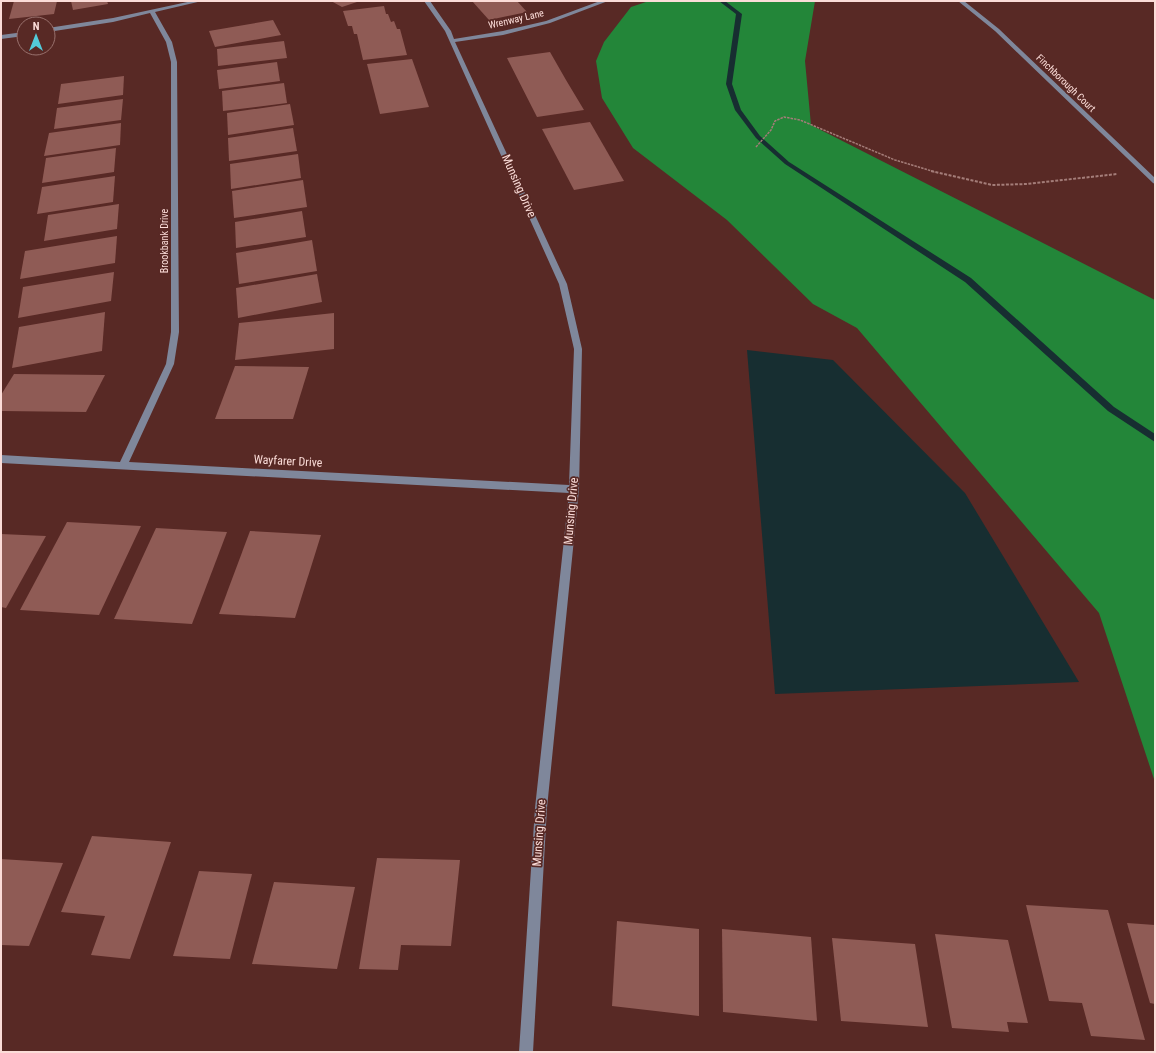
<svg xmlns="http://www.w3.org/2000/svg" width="1156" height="1053" font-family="'Roboto Condensed',sans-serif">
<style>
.forest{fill:#238639}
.water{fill:#172e31}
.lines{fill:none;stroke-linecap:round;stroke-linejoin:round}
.stream{fill:#172e31;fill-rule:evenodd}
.building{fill:#8f5b55}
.path-far1{stroke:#a47d79;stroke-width:1.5;stroke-dasharray:2.5 1;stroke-linecap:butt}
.path{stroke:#a47d79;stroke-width:2;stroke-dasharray:3 1.5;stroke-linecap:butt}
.minor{fill:#7f879b;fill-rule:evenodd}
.labels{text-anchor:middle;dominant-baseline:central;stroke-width:3.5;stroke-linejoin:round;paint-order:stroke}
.far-street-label{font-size:10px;fill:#fbdcd8;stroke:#582925}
.street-label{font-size:12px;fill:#fbdcd8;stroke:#582925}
</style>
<rect width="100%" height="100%" fill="#582925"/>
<!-- forest -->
<path class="forest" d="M649 1H815L805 61 811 125 1155 300V782L1099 613 857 328 813 304 727 220 633 148 602 98 596 61 604 42 631 7Z"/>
<!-- water -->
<path class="water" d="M747 350 833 360 965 493 1079 682 775 694Z"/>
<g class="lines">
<!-- stream -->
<path class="stream" d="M719 1H725L742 14 732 84 741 110 760 136 789 162 971 278 1114 407 1155 434V442L1108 411 965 282 785 164 756 138 735 110 726 84 736 14Z"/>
</g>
<!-- building -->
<g class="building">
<path d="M14 1H57L54 14 9 19Z"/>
<path d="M71 1H107L108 4 73 10Z"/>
<path d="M331 1H360L342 7Z"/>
<path d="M472 1H517L527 12 489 20Z"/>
<path d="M384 6 386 14H388L391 22 394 21 397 29H400L407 55 363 60 357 34H354L352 26H348L343 11Z"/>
<path d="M273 20 281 35 215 47 209 31Z"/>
<path d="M284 41 287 58 218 66 217 49Z"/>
<path d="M550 52 566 80 584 110 537 117 507 58Z"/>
<path d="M412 59 429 107 380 114 367 64Z"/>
<path d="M277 62 280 81 219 89 217 70Z"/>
<path d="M124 76 123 95 58 104 61 84Z"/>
<path d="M284 83 287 103 223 111 222 91Z"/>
<path d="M123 99 121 120 54 129 57 108Z"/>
<path d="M290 104 294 125 228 135 227 113Z"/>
<path d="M590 122 624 181 574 190 542 129Z"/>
<path d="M121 123 120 145 44 156 49 133Z"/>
<path d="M293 128 297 151 229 161 228 138Z"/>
<path d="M116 148 114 172 42 183 46 158Z"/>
<path d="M298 154 301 178 231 189 230 164Z"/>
<path d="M115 176 113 202 37 214 42 187Z"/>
<path d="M303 180 307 207 234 218 232 191Z"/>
<path d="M119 204 117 229 44 241 48 215Z"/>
<path d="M302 211 306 237 236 248 235 222Z"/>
<path d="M117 236 115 263 20 279 25 251Z"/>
<path d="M312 240 317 271 239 284 236 253Z"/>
<path d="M114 272 111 301 18 318 23 287Z"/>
<path d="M317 274 322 302 238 318 236 288Z"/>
<path d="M105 312 102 351 12 368 19 327Z"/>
<path d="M334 313V349L235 360 239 323Z"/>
<path d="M235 366 309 367 293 419H215Z"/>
<path d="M14 374 105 375 86 412 1 411V395Z"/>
<path d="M67 522 141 526 99 615 20 610Z"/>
<path d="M156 528 227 532 192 624 114 619Z"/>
<path d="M250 531 321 535 295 618 219 614Z"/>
<path d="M1 534 46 536 6 608 1 607Z"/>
<path d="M92 836 171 842 130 959 91 955 105 916 61 912Z"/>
<path d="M377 858 460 860 451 946 401 945 398 970 359 969Z"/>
<path d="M1 859 63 863 29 946 1 945Z"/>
<path d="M199 871 252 874 230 959 173 956Z"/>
<path d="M274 882 355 887 337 969 252 964Z"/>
<path d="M1026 905 1108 910 1145 1040 1091 1036 1082 1003 1049 1001Z"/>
<path d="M617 921 699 929V1016L612 1006Z"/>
<path d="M1127 923 1155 925V1004L1150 1003Z"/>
<path d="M722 929 811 937 817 1021 723 1012Z"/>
<path d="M935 934 1008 940 1028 1023 1007 1022 1009 1032 952 1028Z"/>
<path d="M832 938 915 944 928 1027 841 1021Z"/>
</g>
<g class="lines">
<!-- path-far1 -->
<path class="path-far1" d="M756 147 771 130 775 121 784 117 800 120 895 160 935 172"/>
<!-- path -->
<path class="path" d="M931 171 992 185 1027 184 1117 174"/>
<!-- minor -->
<g class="minor">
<path d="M192 1H202L155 12 172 42 177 62 179 332 174 364 129 462 569 485 574 349 559 284 445 31 424 1H430L451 31 454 39 503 31 546 21 600 1H608L550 23 503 35 455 42 567 284 582 349 579 489 547 808 533 1052H519L535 808 569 493 1 463V455L120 462 166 364 171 332V62L166 42 150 13 113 22 48 32V28L113 18Z"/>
<path d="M958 1H964L999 29 1155 178V184L1153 183 995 31Z"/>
<path d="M24 32V36L1 39V35Z"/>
</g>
</g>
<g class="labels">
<!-- far-street labels -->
<g class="far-street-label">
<text transform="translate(516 19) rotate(-13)">Wrenway Lane</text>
<text transform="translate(1066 83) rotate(44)">Finchborough Court</text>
<text transform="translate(164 241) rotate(-90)">Brookbank Drive</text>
</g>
<!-- street labels -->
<g class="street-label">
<text transform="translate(519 186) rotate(66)">Munsing Drive</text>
<text transform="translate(288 461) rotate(3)">Wayfarer Drive</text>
<text transform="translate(571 511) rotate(-85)">Munsing Drive</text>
<text transform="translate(539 833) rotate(-86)">Munsing Drive</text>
</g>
</g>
<!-- border -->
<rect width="1156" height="1053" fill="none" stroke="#fbdcd8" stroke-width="4"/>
<!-- north arrow -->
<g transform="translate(36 36)"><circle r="19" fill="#582925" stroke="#99716d"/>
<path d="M0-3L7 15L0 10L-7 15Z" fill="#53cbda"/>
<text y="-6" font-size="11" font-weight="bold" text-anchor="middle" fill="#fbdcd8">N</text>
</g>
</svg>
